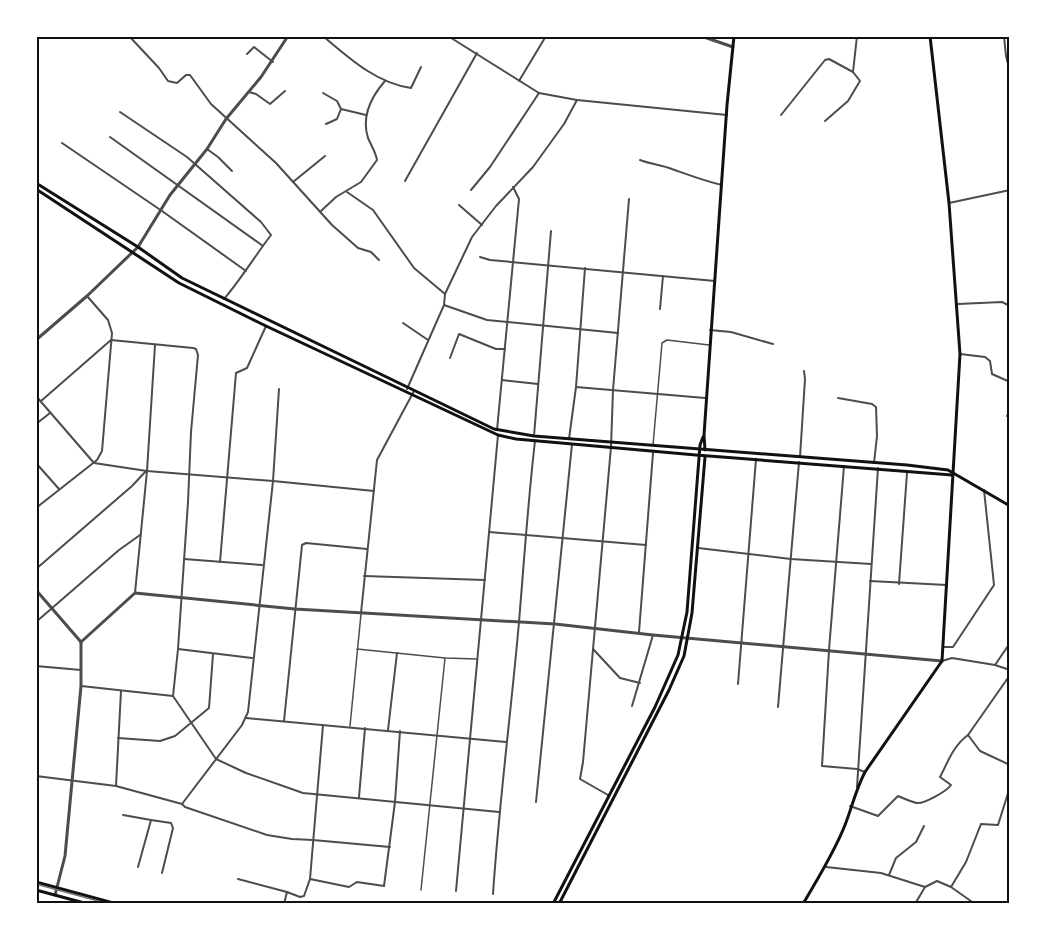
<svg xmlns="http://www.w3.org/2000/svg" width="1046" height="940" font-family="'DM Sans',sans-serif">
<style>
.lines{fill:none;stroke-linecap:round;stroke-linejoin:round}
.service{stroke:#4c4c4c;stroke-width:1.5}
.minor{stroke:#4c4c4c;stroke-width:2}
.tertiary{stroke:#4c4c4c;stroke-width:3}
.secondary{stroke:#111;stroke-width:3}
.tram{stroke:#707070;stroke-width:1.5}
.neatline{fill:none;stroke:#111;stroke-width:2}
</style>
<rect width="100%" height="100%" fill="#fff"/>
<g class="lines">
<!-- service -->
<g class="service">
<path d="M653 445 662 343 667 340 709 345"/>
<path d="M357 649 445 658 477 659"/>
<path d="M350 726 361 614"/>
<path d="M421 890 445 658"/>
</g>
<!-- minor -->
<g class="minor">
<path d="M129 36 159 68 168 81 177 83 186 75H190L211 104 276 163 332 225 358 248 371 252 379 260"/>
<path d="M323 36C349 58 376 83 411 88L421 67"/>
<path d="M448 36 539 93 577 100 727 115"/>
<path d="M1004 36 1006 56 1010 72"/>
<path d="M247 54 254 47 273 62"/>
<path d="M853 72 857 36"/>
<path d="M519 81 546 36"/>
<path d="M249 92 256 94 270 104 285 91"/>
<path d="M323 93 337 101 341 109 366 115"/>
<path d="M120 112 187 157 261 222 271 235C255 256 241 279 224 299"/>
<path d="M781 115 825 60 829 59 853 72 860 81 848 101 825 121"/>
<path d="M326 124 337 119 341 109"/>
<path d="M110 137 263 246"/>
<path d="M62 143 162 211 246 271"/>
<path d="M207 149 218 157 232 171"/>
<path d="M640 160C650 164 662 165 672 169 689 175 704 181 722 185"/>
<path d="M405 181 477 53"/>
<path d="M293 182 325 156"/>
<path d="M471 190 490 167 539 93"/>
<path d="M347 192 373 210 414 268 445 294"/>
<path d="M949 203 1010 190"/>
<path d="M459 205 482 225"/>
<path d="M321 211 336 197 361 182 377 160C376 153 371 145 368 138 361 116 371 97 385 81"/>
<path d="M480 257 490 260 715 281"/>
<path d="M958 304 1002 302 1010 306"/>
<path d="M444 305 487 320 618 333"/>
<path d="M660 309 663 276"/>
<path d="M403 323 428 340"/>
<path d="M710 330 731 332 773 344"/>
<path d="M111 340 193 348 196 349 198 355 191 432 188 502 178 649 173 696"/>
<path d="M960 354 985 357 990 361 992 374 1010 382"/>
<path d="M450 358 459 334 496 349H505"/>
<path d="M502 380 538 384"/>
<path d="M576 387 705 398"/>
<path d="M407 389 444 305 445 294 472 237 496 206 533 167 564 124 577 100"/>
<path d="M36 396 94 463 147 471 273 481 374 491"/>
<path d="M838 398 872 404 876 407 877 436 874 463"/>
<path d="M41 401 111 340"/>
<path d="M1007 416 1010 410"/>
<path d="M36 424 50 413"/>
<path d="M497 430 519 199 513 187"/>
<path d="M534 436 551 231"/>
<path d="M569 439 576 387 585 268"/>
<path d="M800 457 805 379 804 371"/>
<path d="M36 463 59 489"/>
<path d="M844 466 829 650 822 766 857 769 865 772"/>
<path d="M36 508 97 460 102 451 112 333 108 320 87 296"/>
<path d="M489 532 646 545"/>
<path d="M698 548 791 559 871 564"/>
<path d="M184 559 262 565"/>
<path d="M220 562 236 373 247 368 266 326"/>
<path d="M36 569 132 486 146 471"/>
<path d="M364 576 485 580"/>
<path d="M870 581 947 585"/>
<path d="M899 584 907 473"/>
<path d="M135 593 147 471 155 345"/>
<path d="M361 613 377 460 414 391"/>
<path d="M36 622 119 550 140 535"/>
<path d="M639 632 653 453"/>
<path d="M943 647H953L994 585 984 490"/>
<path d="M178 649 252 658"/>
<path d="M593 649 620 678 640 683"/>
<path d="M942 661 952 658 995 665 1010 670"/>
<path d="M995 665 1010 643"/>
<path d="M36 666 81 670"/>
<path d="M1010 675 968 735 980 751 1010 765"/>
<path d="M36 677 37 666"/>
<path d="M738 684 756 459"/>
<path d="M81 686 173 696 216 759 246 773 303 793 499 812"/>
<path d="M632 706 653 635"/>
<path d="M778 707 799 462"/>
<path d="M246 718 506 742"/>
<path d="M284 721 302 545 306 543 367 549"/>
<path d="M388 730 397 653"/>
<path d="M118 738 160 741 175 736 209 708 213 654"/>
<path d="M36 776 116 786 182 804 185 807 267 835 292 839 313 840 390 847"/>
<path d="M116 786 121 691"/>
<path d="M857 787 878 468"/>
<path d="M608 795 580 779 583 762 611 447 613 390 629 199"/>
<path d="M359 797 365 728"/>
<path d="M536 802 572 444"/>
<path d="M182 804 242 725 248 712 273 481 279 389"/>
<path d="M850 806 878 816 898 796C903 798 911 802 917 803 924 804 947 791 951 785L940 777C948 762 953 746 968 735"/>
<path d="M123 815 151 820 138 867"/>
<path d="M151 820 171 823 173 828 162 873"/>
<path d="M826 867 881 873 925 887"/>
<path d="M889 875 896 858 916 842 924 826"/>
<path d="M238 879 287 892"/>
<path d="M310 879 349 887 357 882 384 886 395 802 400 731"/>
<path d="M951 887 966 862 981 824 998 825 1010 787"/>
<path d="M456 891 498 435"/>
<path d="M493 894C499 803 511 713 519 622 524 562 528 501 535 441"/>
<path d="M284 904 287 892 300 897 304 896 310 879 323 725"/>
<path d="M915 904 925 887 937 881 951 887 975 904"/>
</g>
<!-- tertiary -->
<g class="tertiary">
<path d="M701 36 733 47"/>
<path d="M36 340 87 296 138 247 170 195 207 149 226 119 261 77 288 36"/>
<path d="M36 590 81 642"/>
<path d="M81 642 135 593 295 609 555 624 653 635 942 661"/>
<path d="M55 895 65 856 81 686V642"/>
</g>
<!-- secondary -->
<g class="secondary">
<path d="M36 183 138 247 182 278 494 429 534 436 907 465 948 470 1010 506"/>
<path d="M36 189 179 283 266 326 498 435 516 439 696 455 952 475"/>
<path d="M705 450 704 435 727 105 734 36"/>
<path d="M36 882 117 904"/>
<path d="M36 890 88 904"/>
<path d="M553 904 655 707 678 655 687 612 700 445 703 437"/>
<path d="M559 904 669 690 684 656 692 613 705 457"/>
<path d="M803 904C818 878 834 853 845 825 852 807 856 789 865 772L942 661 960 354 949 203 930 36"/>
</g>
<!-- tram -->
<path class="tram" d="M36 884 109 904"/>
</g>
<!-- border -->
<rect width="1046" height="940" fill="none" stroke="#ffffff" stroke-width="75"/>
<rect x="38" y="38" width="970" height="864" class="neatline"/>
</svg>
